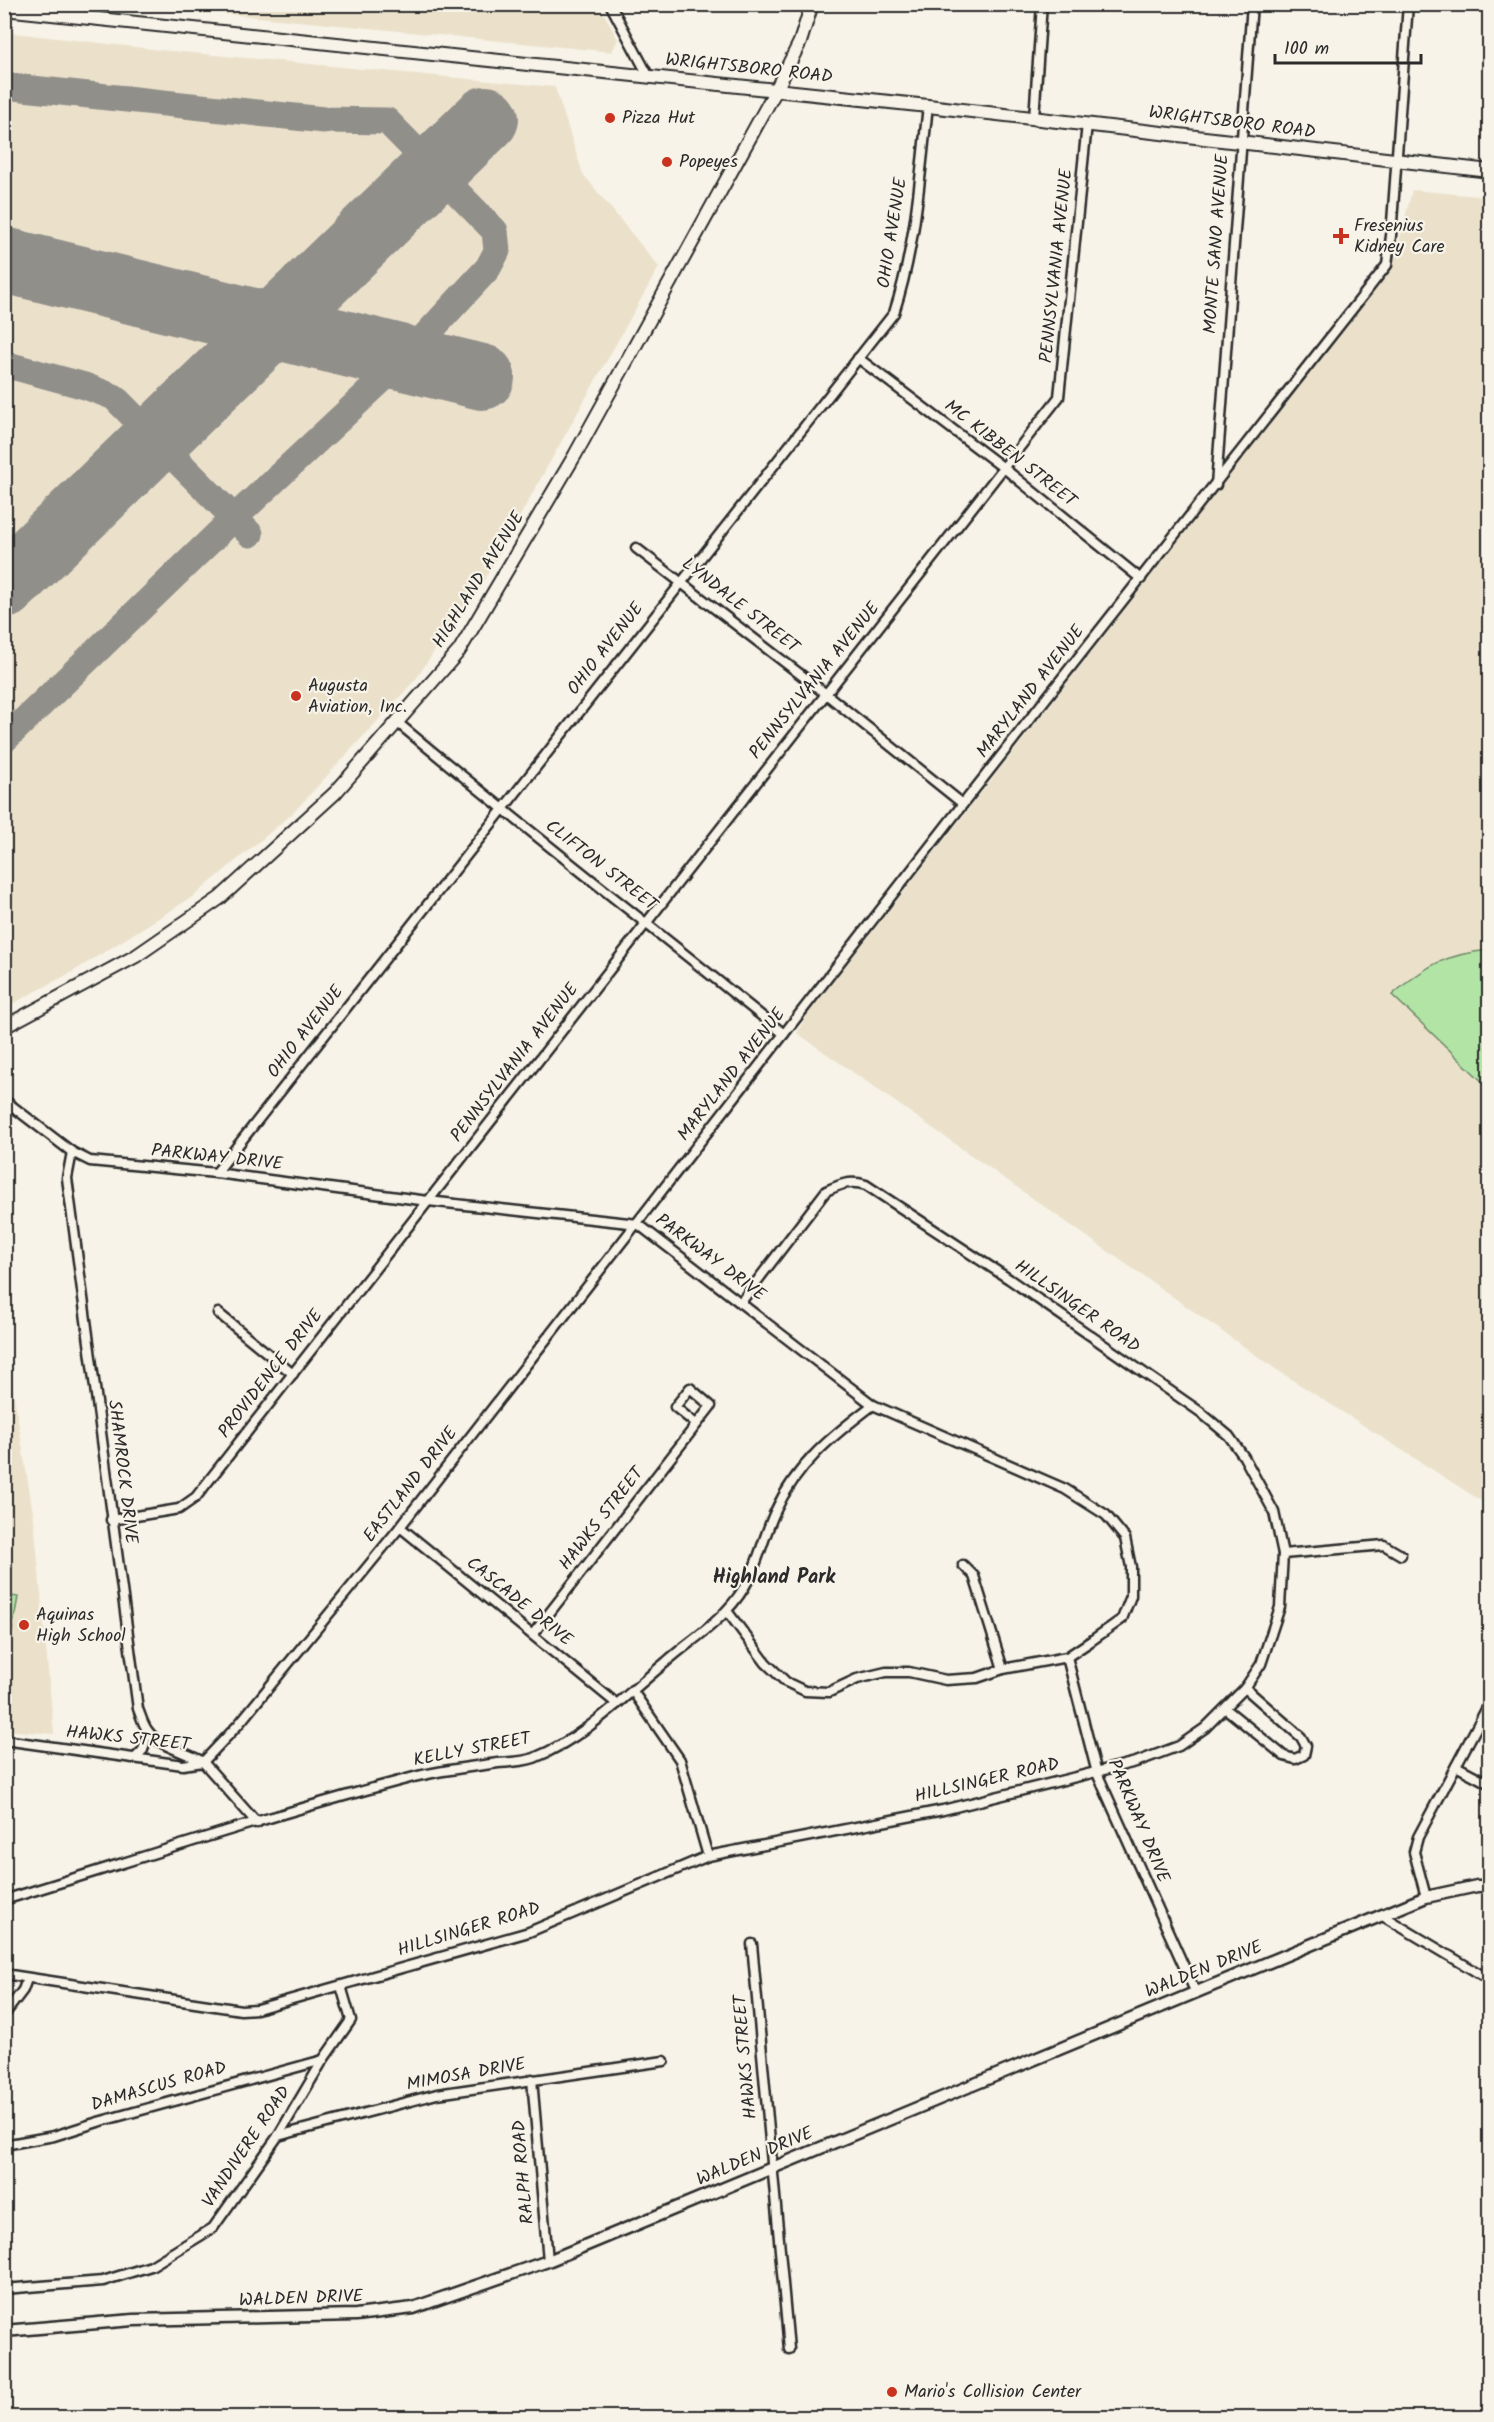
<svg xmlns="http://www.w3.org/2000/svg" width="1494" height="2422" font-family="Kalam,sans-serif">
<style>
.built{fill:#ebe1cb}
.pitch{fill:#b2e4a5;stroke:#6e8868;stroke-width:1.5}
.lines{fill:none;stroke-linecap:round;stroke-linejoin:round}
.taxiway{stroke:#918f8a;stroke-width:27}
.runway{stroke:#918f8a;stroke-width:66}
.minor-casing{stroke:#2b2b2b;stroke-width:13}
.tertiary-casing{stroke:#2b2b2b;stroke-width:15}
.secondary-casing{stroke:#2b2b2b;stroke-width:16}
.minor{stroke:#f7f3e8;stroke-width:8}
.tertiary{stroke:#f7f3e8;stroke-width:10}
.secondary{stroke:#f7f3e8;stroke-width:12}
.rail{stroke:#2b2b2b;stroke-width:3;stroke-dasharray:9 4.5;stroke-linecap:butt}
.poi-dot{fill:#c8321e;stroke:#f7f3e8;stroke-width:2}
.labels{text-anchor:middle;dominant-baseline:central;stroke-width:4.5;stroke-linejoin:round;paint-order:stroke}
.street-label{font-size:18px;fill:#2b2b2b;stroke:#f7f3e8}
.poi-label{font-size:18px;fill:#2b2b2b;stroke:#f7f3e8;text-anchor:start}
.neighbourhood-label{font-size:20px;font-weight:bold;fill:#2b2b2b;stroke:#f7f3e8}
</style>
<rect width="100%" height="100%" fill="#f7f3e8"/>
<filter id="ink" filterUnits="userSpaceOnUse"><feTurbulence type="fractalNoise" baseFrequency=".0167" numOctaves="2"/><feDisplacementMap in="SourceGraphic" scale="12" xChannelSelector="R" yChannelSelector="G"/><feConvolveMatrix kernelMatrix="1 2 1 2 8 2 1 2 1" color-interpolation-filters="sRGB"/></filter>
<g filter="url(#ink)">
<!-- built -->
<g class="built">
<path d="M135 5H599L618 39 612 52Z"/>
<path d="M5 32 161 50 555 87 583 174 659 267 478 591 466 609 463 608 416 679 292 814 194 896 74 971 5 1008Z"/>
<path d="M1412 190 1489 197V1506L1277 1370 797 1033 807 1015 1393 267Z"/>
<path d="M4 1334 34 1519 54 1734 5 1730Z"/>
</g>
<!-- pitch -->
<g class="pitch">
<path d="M1489 950 1490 1087H1488L1392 995C1425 966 1446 954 1489 950Z"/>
<path d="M5 1595 18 1597 5 1670 4 1595Z"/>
</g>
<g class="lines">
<!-- taxiway -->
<g class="taxiway">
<path d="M4 86 324 120 387 121 495 231 497 251 488 268 405 358 233 519 4 740"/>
<path d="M4 364 85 386 114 397 250 534"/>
</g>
<!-- runway -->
<g class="runway">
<path d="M4 260 482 377"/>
<path d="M4 586 486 119"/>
</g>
<defs>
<g id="minor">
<path d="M610 4 649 77"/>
<path d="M1034 118 1042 4"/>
<path d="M858 358 1005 469 1141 579"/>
<path d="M1216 485 1252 4"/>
<path d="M636 548 826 694 963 804"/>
<path d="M398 723C525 829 656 930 784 1034"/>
<path d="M4 1100 72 1152 90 1161 216 1173 428 1201 638 1224 873 1405 1065 1489 1106 1515 1125 1538 1131 1567V1596L1122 1619 1091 1641 1067 1657 1003 1669 977 1678 946 1680 909 1672H886L857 1679 829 1692 805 1691 786 1682 766 1663 727 1611"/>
<path d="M72 1152 67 1178 138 1709C141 1716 143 1725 148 1731 159 1747 187 1752 203 1762L238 1725 400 1527 963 804 1387 265 1391 236 1408 4"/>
<path d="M216 1173 894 313C916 246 920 175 928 106"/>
<path d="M218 1313 293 1374"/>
<path d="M111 1520 179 1509 196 1497 1059 397 1087 124"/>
<path d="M400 1527 617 1704"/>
<path d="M1283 1554 1384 1545 1401 1555"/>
<path d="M963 1565 974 1576 1003 1669"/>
<path d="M533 1634 711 1406 690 1388 675 1407 696 1424"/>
<path d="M1067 1657 1097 1773 1195 1991"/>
<path d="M632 1690 680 1760 708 1856"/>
<path d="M1226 1709 1284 1756 1295 1759 1304 1755 1306 1746 1301 1737 1245 1688"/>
<path d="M4 1740 183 1765 203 1762 257 1823"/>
<path d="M135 1758 143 1750 148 1732"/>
<path d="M1456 1766 1490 1784"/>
<path d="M1426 1897 1414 1852 1418 1837 1490 1702"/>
<path d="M4 1900C141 1858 277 1813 414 1777 441 1770 470 1767 498 1763 509 1762 523 1762 534 1758 584 1738 625 1696 666 1662 685 1645 709 1630 726 1611 757 1579 758 1549 775 1512 796 1465 833 1435 873 1405"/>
<path d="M1381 1915 1490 1980"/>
<path d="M752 1944 789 2349"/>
<path d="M4 1974 241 2010 257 2009 529 1932 708 1856 943 1810 1136 1762 1179 1746 1205 1728 1245 1688 1261 1664 1280 1607 1283 1554 1274 1512 1244 1457 1229 1436 1199 1411 1009 1279 866 1185C850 1180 841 1184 826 1191L741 1302"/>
<path d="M4 2015 23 1990 27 1979"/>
<path d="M532 2079 548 2261"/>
<path d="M278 2136 437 2094 664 2061"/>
<path d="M4 2145 54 2136 98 2122 323 2060"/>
<path d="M4 2289 103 2281 151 2266 213 2228 278 2136 323 2060 351 2020 341 1986"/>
</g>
<path id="tertiary" d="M4 2331 133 2320 356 2315 413 2308 548 2261 1426 1897 1477 1886H1490"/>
<g id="secondary">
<path d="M4 9 928 106 1490 171"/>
<path d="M4 1027 136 956 220 898 335 793 459 651 575 455 776 90 800 42 812 4"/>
</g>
</defs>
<!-- minor casing -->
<use href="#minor" class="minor-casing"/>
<!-- tertiary casing -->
<use href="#tertiary" class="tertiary-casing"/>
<!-- secondary casing -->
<use href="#secondary" class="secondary-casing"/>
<!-- minor -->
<use href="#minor" class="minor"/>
<!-- tertiary -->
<use href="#tertiary" class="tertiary"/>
<!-- secondary -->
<use href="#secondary" class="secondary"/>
<!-- rail -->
<path class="rail" d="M1437 2418 1490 2413"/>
</g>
</g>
<!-- markers -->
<g class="poi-dot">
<circle cx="610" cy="118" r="6"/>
<circle cx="667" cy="162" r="6"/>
<path d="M1338 227h6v6h6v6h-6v6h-6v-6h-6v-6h6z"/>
<circle cx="296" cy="696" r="6"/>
<circle cx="24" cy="1625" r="6"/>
<circle cx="892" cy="2392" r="6"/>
</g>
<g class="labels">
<!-- street labels -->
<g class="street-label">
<text transform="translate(749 69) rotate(6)">WRIGHTSBORO ROAD</text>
<text transform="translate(1232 123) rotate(7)">WRIGHTSBORO ROAD</text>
<text transform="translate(893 233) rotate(-81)">OHIO AVENUE</text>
<text transform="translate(1217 244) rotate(-86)">MONTE SANO AVENUE</text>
<text transform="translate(1057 266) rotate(-84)">PENNSYLVANIA AVENUE</text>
<text transform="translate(1010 454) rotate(38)">MC KIBBEN STREET</text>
<text transform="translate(479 580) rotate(-58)">HIGHLAND AVENUE</text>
<text transform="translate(740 606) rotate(38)">LYNDALE STREET</text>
<text transform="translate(606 649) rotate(-52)">OHIO AVENUE</text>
<text transform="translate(815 681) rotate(-51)">PENNSYLVANIA AVENUE</text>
<text transform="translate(1031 692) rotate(-52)">MARYLAND AVENUE</text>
<text transform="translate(601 866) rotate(38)">CLIFTON STREET</text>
<text transform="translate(306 1032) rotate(-52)">OHIO AVENUE</text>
<text transform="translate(515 1063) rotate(-52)">PENNSYLVANIA AVENUE</text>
<text transform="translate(732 1075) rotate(-52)">MARYLAND AVENUE</text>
<text transform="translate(217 1158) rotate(6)">PARKWAY DRIVE</text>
<text transform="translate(710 1258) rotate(37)">PARKWAY DRIVE</text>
<text transform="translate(1077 1307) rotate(35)">HILLSINGER ROAD</text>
<text transform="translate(271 1374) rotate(-52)">PROVIDENCE DRIVE</text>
<text transform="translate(122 1472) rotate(83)">SHAMROCK DRIVE</text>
<text transform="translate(411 1485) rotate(-52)">EASTLAND DRIVE</text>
<text transform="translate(602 1519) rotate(-52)">HAWKS STREET</text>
<text transform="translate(519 1602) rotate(39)">CASCADE DRIVE</text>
<text transform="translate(128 1739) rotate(6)">HAWKS STREET</text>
<text transform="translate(472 1750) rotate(-11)">KELLY STREET</text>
<text transform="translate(987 1781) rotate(-13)">HILLSINGER ROAD</text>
<text transform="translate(1138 1821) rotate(67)">PARKWAY DRIVE</text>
<text transform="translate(469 1930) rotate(-17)">HILLSINGER ROAD</text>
<text transform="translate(1204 1970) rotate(-22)">WALDEN DRIVE</text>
<text transform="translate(746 2057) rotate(-95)">HAWKS STREET</text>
<text transform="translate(466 2075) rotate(-10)">MIMOSA DRIVE</text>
<text transform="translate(159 2087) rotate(-16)">DAMASCUS ROAD</text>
<text transform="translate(247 2147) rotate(-56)">VANDIVERE ROAD</text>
<text transform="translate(755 2157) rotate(-23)">WALDEN DRIVE</text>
<text transform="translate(524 2172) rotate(-95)">RALPH ROAD</text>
<text transform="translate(301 2299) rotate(-2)">WALDEN DRIVE</text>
</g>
<!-- poi labels -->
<g class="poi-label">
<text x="622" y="118">Pizza Hut</text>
<text x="679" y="162">Popeyes</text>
<text x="1354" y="226">Fresenius<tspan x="1354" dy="21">Kidney Care</tspan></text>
<text x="308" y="686">Augusta<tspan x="308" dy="21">Aviation, Inc.</tspan></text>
<text x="36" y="1615">Aquinas<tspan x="36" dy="21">High School</tspan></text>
<text x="904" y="2392">Mario's Collision Center</text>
</g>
<!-- neighbourhood labels -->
<g class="neighbourhood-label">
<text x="774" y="1578">Highland Park</text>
</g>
</g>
<!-- margin -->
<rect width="1494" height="2422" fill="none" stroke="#f7f3e8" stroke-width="24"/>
<rect x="12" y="12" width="1470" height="2398" fill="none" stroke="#2b2b2b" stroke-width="2" filter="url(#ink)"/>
<!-- scale -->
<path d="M1275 54v9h146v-9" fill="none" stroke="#2b2b2b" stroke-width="3"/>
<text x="1284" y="54" font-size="18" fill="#2b2b2b" stroke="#f7f3e8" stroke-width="4.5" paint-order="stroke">100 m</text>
</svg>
